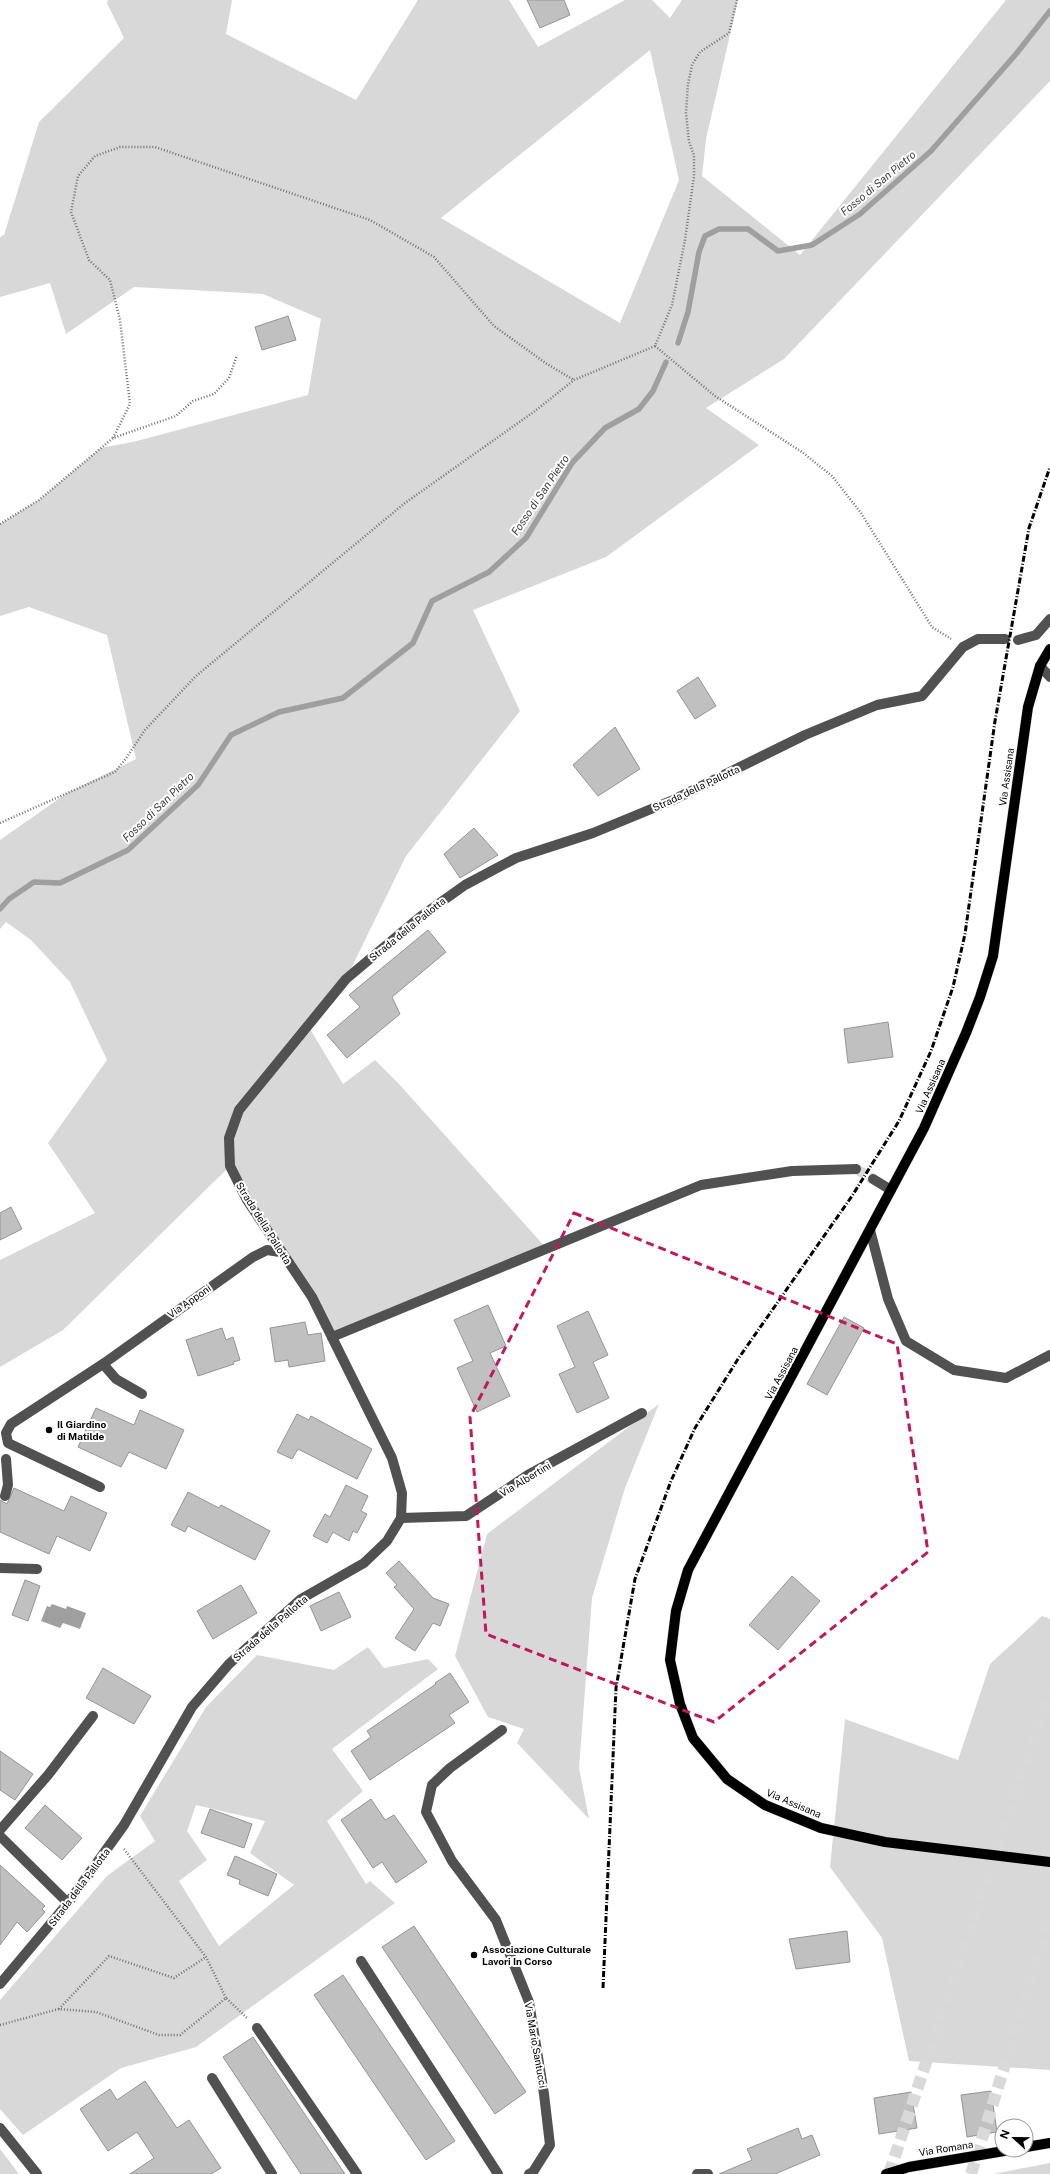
<svg xmlns="http://www.w3.org/2000/svg" width="1050" height="2174" font-family="'Public Sans',sans-serif">
<style>
.green{fill:#d8d8d8;fill-rule:evenodd}
.water{fill:#9f9f9f}
.lines{fill:none;stroke-linecap:round;stroke-linejoin:round}
.stream{stroke:#9f9f9f;stroke-width:5.5}
.building{fill:#c0c0c0;stroke:#959595}
.minor-tunnel{stroke:#d9d9d9;stroke-width:10;stroke-dasharray:10 5;stroke-linecap:butt}
.highway-tunnel{stroke:#d9d9d9;stroke-width:12;stroke-dasharray:12 6;stroke-linecap:butt}
.major-casing{stroke:#dbdbdb;stroke-width:11}
.path{stroke:#737373;stroke-width:2.5;stroke-dasharray:1 2;stroke-linecap:butt}
.minor{stroke:#515151;stroke-width:10}
.major{stroke:#000;stroke-width:10}
.rail{stroke:#000;stroke-width:3;stroke-dasharray:6 2 1 2;stroke-linecap:butt}
.marked{fill:none;stroke:#c2185b;stroke-width:3;stroke-dasharray:8 5;stroke-linejoin:round}
.poi-dot{fill:#000;stroke:#fff;stroke-width:1.5}
.labels{text-anchor:middle;dominant-baseline:central;stroke-width:4;stroke-linejoin:round;paint-order:stroke}
.street-label{font-size:10px;fill:#000;stroke:#fff}
.poi-label{font-size:10px;font-weight:bold;fill:#000;stroke:#fff;text-anchor:start}
.water-label{font-size:11px;font-style:italic;fill:#404040;stroke:#fff}
</style>
<rect width="100%" height="100%" fill="#fff"/>
<!-- green -->
<g class="green">
<path d="M108 0H232L226 34 356 100 418 0H509L538 47 625 0H652L670 18 682 0H738L706 139 702 176 800 255 1006 0H1050V81L784 359 706 408 759 445 606 557 473 610 520 711 406 856 346 979 307 1024 343 1084 375 1060 399 1084 547 1249 332 1337 230 1166 63 1330 0 1367V1260L95 1213 48 1143 107 1060 70 982 31 940 6 922 0 929V840L67 793 136 759 107 635 29 607 0 616V524L39 500 101 448 137 441 308 395 321 319 263 294 134 287 66 334 50 283 0 297V237L4 235 39 122 124 38 107 3ZM650 50 679 180 620 323 441 218Z"/>
<path d="M659 1404 625 1488 592 1598 579 1768 589 1819 517 1743 524 1729 488 1717 455 1656 487 1534Z"/>
<path d="M1042 1616 1050 1619V2070L909 2061 882 1938 830 1867 845 1719 958 1760 990 1664Z"/>
<path d="M368 1647 384 1668 428 1659 438 1669 332 1749 363 1791 327 1821 366 1884 370 1881 395 1903 196 2047 121 2068 23 2135 0 2109V2000L107 1876 155 1841 140 1816 206 1707 257 1655 334 1670ZM196 1805 265 1821 250 1853 294 1885 219 1946 179 1881 207 1860 187 1831Z"/>
<path d="M0 2149 19 2174H0Z"/>
<path d="M1050 2163V2174H993Z"/>
</g>
<!-- water -->
<path class="water" d="M52 1604 66 1609 67 1606 86 1613 80 1629 63 1623 60 1628 41 1621 47 1606 50 1607Z"/>
<g class="lines">
<!-- stream -->
<g class="stream">
<path d="M678 343 688 312 699 252 705 236 719 229H748L778 251 812 245 860 214 931 151 1016 54 1050 11"/>
<path d="M0 909 9 899 34 882 60 883 128 850 198 785 231 735 279 712 343 698 413 643 432 601 489 572 526 538 572 463 605 428 639 409 653 391 666 362"/>
</g>
</g>
<!-- building -->
<g class="building">
<path d="M527 0H564L570 15 540 28Z"/>
<path d="M288 316 296 340 262 350 255 327Z"/>
<path d="M698 677 716 706 695 719 677 691Z"/>
<path d="M615 727 640 769 598 796 573 765Z"/>
<path d="M474 828 498 855 460 878 444 854Z"/>
<path d="M428 930 446 952 392 997 400 1014 347 1058 327 1035 360 1007 349 995Z"/>
<path d="M888 1022 893 1057 848 1063 844 1029Z"/>
<path d="M11 1207 22 1229 0 1240V1213Z"/>
<path d="M488 1305 506 1346 490 1353 510 1396 477 1412 457 1368 473 1361 454 1320Z"/>
<path d="M588 1311 608 1355 593 1362 609 1398 577 1413 559 1374 575 1367 557 1326Z"/>
<path d="M844 1317 864 1328 827 1395 807 1384Z"/>
<path d="M305 1322 308 1335 321 1333 325 1361 289 1367 288 1360 275 1362 270 1328Z"/>
<path d="M222 1328 226 1340 233 1337 240 1360 233 1362 234 1364 198 1376 186 1340Z"/>
<path d="M96 1408 134 1425 140 1410 184 1430 166 1469 129 1452 121 1467 78 1447Z"/>
<path d="M297 1414 309 1420 311 1416 372 1449 357 1479 298 1449 292 1459 277 1452Z"/>
<path d="M346 1485 368 1496 361 1511 367 1514 357 1533 353 1531 349 1541 333 1532 327 1543 313 1536 325 1514 330 1517Z"/>
<path d="M14 1488 64 1511 71 1496 107 1513 90 1551 57 1536 49 1554 0 1532V1500L7 1504Z"/>
<path d="M188 1492 219 1508 221 1505 270 1531 255 1560 188 1526 185 1532 171 1525Z"/>
<path d="M399 1561 433 1598 449 1604 440 1626 433 1623 415 1651 395 1638 414 1609 394 1587 397 1585 386 1573Z"/>
<path d="M792 1576 820 1601 778 1650 749 1625Z"/>
<path d="M25 1580 40 1586 28 1621 12 1615Z"/>
<path d="M241 1585 257 1613 213 1639 197 1611Z"/>
<path d="M339 1592 351 1617 321 1631 310 1606Z"/>
<path d="M103 1668 151 1696 134 1724 86 1698Z"/>
<path d="M450 1673 469 1702 449 1715 455 1723 370 1780 351 1751 371 1737 367 1731 436 1684 435 1683Z"/>
<path d="M0 1751 33 1774 15 1800 0 1790Z"/>
<path d="M371 1799 385 1820 394 1815 427 1862 396 1883 382 1862 373 1868 341 1820Z"/>
<path d="M45 1805 82 1838 62 1860 25 1828Z"/>
<path d="M210 1809 252 1824 244 1848 201 1833Z"/>
<path d="M235 1856 277 1874 268 1896 239 1884 240 1880 227 1875Z"/>
<path d="M0 1865 45 1906 42 1909 45 1912 27 1932 17 1922 0 1945Z"/>
<path d="M414 1926 526 2092 495 2114 382 1947Z"/>
<path d="M847 1931 850 1962 796 1969 789 1939Z"/>
<path d="M343 1975 455 2141 426 2160 314 1995Z"/>
<path d="M253 2037 345 2174H301L223 2057Z"/>
<path d="M145 2081 177 2128 189 2120 221 2168 211 2174H130L154 2158 137 2132 108 2151 80 2109 110 2089 117 2100Z"/>
<path d="M991 2091 997 2132 967 2137 961 2095Z"/>
<path d="M911 2092 917 2128 879 2134 874 2098Z"/>
<path d="M798 2128 802 2139 812 2135 820 2155 775 2174H719L752 2160 747 2149Z"/>
</g>
<g class="lines">
<!-- minor-tunnel -->
<path class="minor-tunnel" d="M856 1169 873 1179"/>
<!-- highway-tunnel -->
<g class="highway-tunnel">
<path d="M889 2174 1050 1690"/>
<path d="M971 2174 1050 1920"/>
</g>
<defs>
<g id="major">
<path d="M1050 649 1040 666 1028 707 993 956 980 997 966 1033 924 1128 688 1570 676 1611 670 1660 680 1704 693 1738 727 1779 765 1805 821 1828 885 1842 1050 1862"/>
<path d="M1026 2147 1050 2143"/>
<path d="M886 2174 909 2167 1010 2150"/>
</g>
</defs>
<!-- major casing -->
<use href="#major" class="major-casing"/>
<!-- path -->
<g class="path">
<path d="M655 346 715 396 802 452 832 476 861 513 932 627 951 639"/>
<path d="M113 438 130 404 120 320 110 280 89 260 71 212 78 176 95 156 120 147H155L370 220 434 257 494 326 547 364 574 380"/>
<path d="M0 524 39 500 113 438 176 416 193 401 214 394 229 378 237 355"/>
<path d="M0 823 115 772 127 757 145 730 196 676 405 503 535 411 574 380 655 346 672 305 685 240 694 176V155L689 142 686 113 688 84 692 65 700 52 729 33 737 0"/>
<path d="M124 1849 206 1957 226 1998"/>
<path d="M59 2009 109 1956 174 1978 206 1957"/>
<path d="M0 2025 59 2009 96 2012 159 2035H180L226 1998 247 2018"/>
</g>
<!-- minor -->
<g class="minor">
<path d="M1018 640 1036 635 1050 619"/>
<path d="M1040 666 1050 677"/>
<path d="M873 1179 891 1190"/>
<path d="M870 1230 888 1299 906 1341 954 1370 1006 1378 1050 1355"/>
<path d="M332 1337 701 1185 792 1171 856 1169"/>
<path d="M103 1364 116 1379 142 1394"/>
<path d="M100 1487 8 1443 6 1433 11 1424 103 1364 253 1257 267 1250 280 1252"/>
<path d="M5 1496 8 1485 6 1459"/>
<path d="M401 1518 466 1516 528 1475 642 1413"/>
<path d="M0 1568 37 1569"/>
<path d="M502 1730 450 1768 432 1785 426 1812 452 1861 496 1920 529 2002 544 2094 550 2145 533 2172 529 2174"/>
<path d="M0 1830 48 1775 93 1716"/>
<path d="M0 1836 68 1903"/>
<path d="M361 1961 498 2174"/>
<path d="M0 1984 68 1903 124 1825 192 1707 229 1664 301 1599 364 1563 387 1541 401 1518 402 1493 392 1458 312 1297 247 1200 230 1166 229 1138 239 1110 346 979 420 917 465 885 516 858 593 833 673 800 805 735 877 705 922 696 963 647 978 639H1005"/>
<path d="M257 2028 357 2174"/>
<path d="M212 2078 272 2174"/>
<path d="M0 2128 37 2174"/>
<path d="M697 2174H708"/>
</g>
<!-- major -->
<use href="#major" class="major"/>
<!-- rail -->
<path class="rail" d="M603 1988 616 1688 635 1579 671 1481 695 1428 738 1359 852 1196 899 1121 931 1051 953 987 965 934 995 721 1029 528 1050 467"/>
</g>
<!-- marked area -->
<path class="marked" d="M574 1213 897 1344 928 1552 714 1722 486 1634 470 1417Z"/>
<!-- markers -->
<g class="poi-dot">
<circle cx="49" cy="1430" r="4"/>
<circle cx="474" cy="1955" r="4"/>
</g>
<g class="labels">
<!-- street labels -->
<g class="street-label">
<text transform="translate(1006 777) rotate(-82)">Via Assisana</text>
<text transform="translate(696 788) rotate(-25)">Strada della Pallotta</text>
<text transform="translate(407 929) rotate(-39)">Strada della Pallotta</text>
<text transform="translate(930 1086) rotate(-66)">Via Assisana</text>
<text transform="translate(264 1223) rotate(58)">Strada della Pallotta</text>
<text transform="translate(189 1301) rotate(-35)">Via Apponi</text>
<text transform="translate(781 1373) rotate(-62)">Via Assisana</text>
<text transform="translate(525 1479) rotate(-31)">Via Albertini</text>
<text transform="translate(270 1628) rotate(-41)">Strada della Pallotta</text>
<text transform="translate(794 1803) rotate(23)">Via Assisana</text>
<text transform="translate(79 1887) rotate(-53)">Strada della Pallotta</text>
<text transform="translate(536 2045) rotate(80)">Via Mario Santucci</text>
<text transform="translate(946 2148) rotate(-9)">Via Romana</text>
</g>
<!-- poi labels -->
<g class="poi-label">
<text x="57" y="1424">Il Giardino<tspan x="57" dy="12">di Matilde</tspan></text>
<text x="482" y="1949">Associazione Culturale<tspan x="482" dy="12">Lavori In Corso</tspan></text>
</g>
<!-- water labels -->
<g class="water-label">
<text transform="translate(878 183) rotate(-40)">Fosso di San Pietro</text>
<text transform="translate(540 495) rotate(-56)">Fosso di San Pietro</text>
<text transform="translate(158 807) rotate(-44)">Fosso di San Pietro</text>
</g>
</g>
<!-- north arrow -->
<g transform="translate(1014 2138) rotate(292)"><circle r="19" fill="#ffffff" stroke="#999999"/>
<path d="M0-3L7 15L0 10L-7 15Z" fill="#000000"/>
<text y="-6" font-size="11" font-weight="bold" text-anchor="middle" fill="#000000">N</text>
</g>
</svg>
